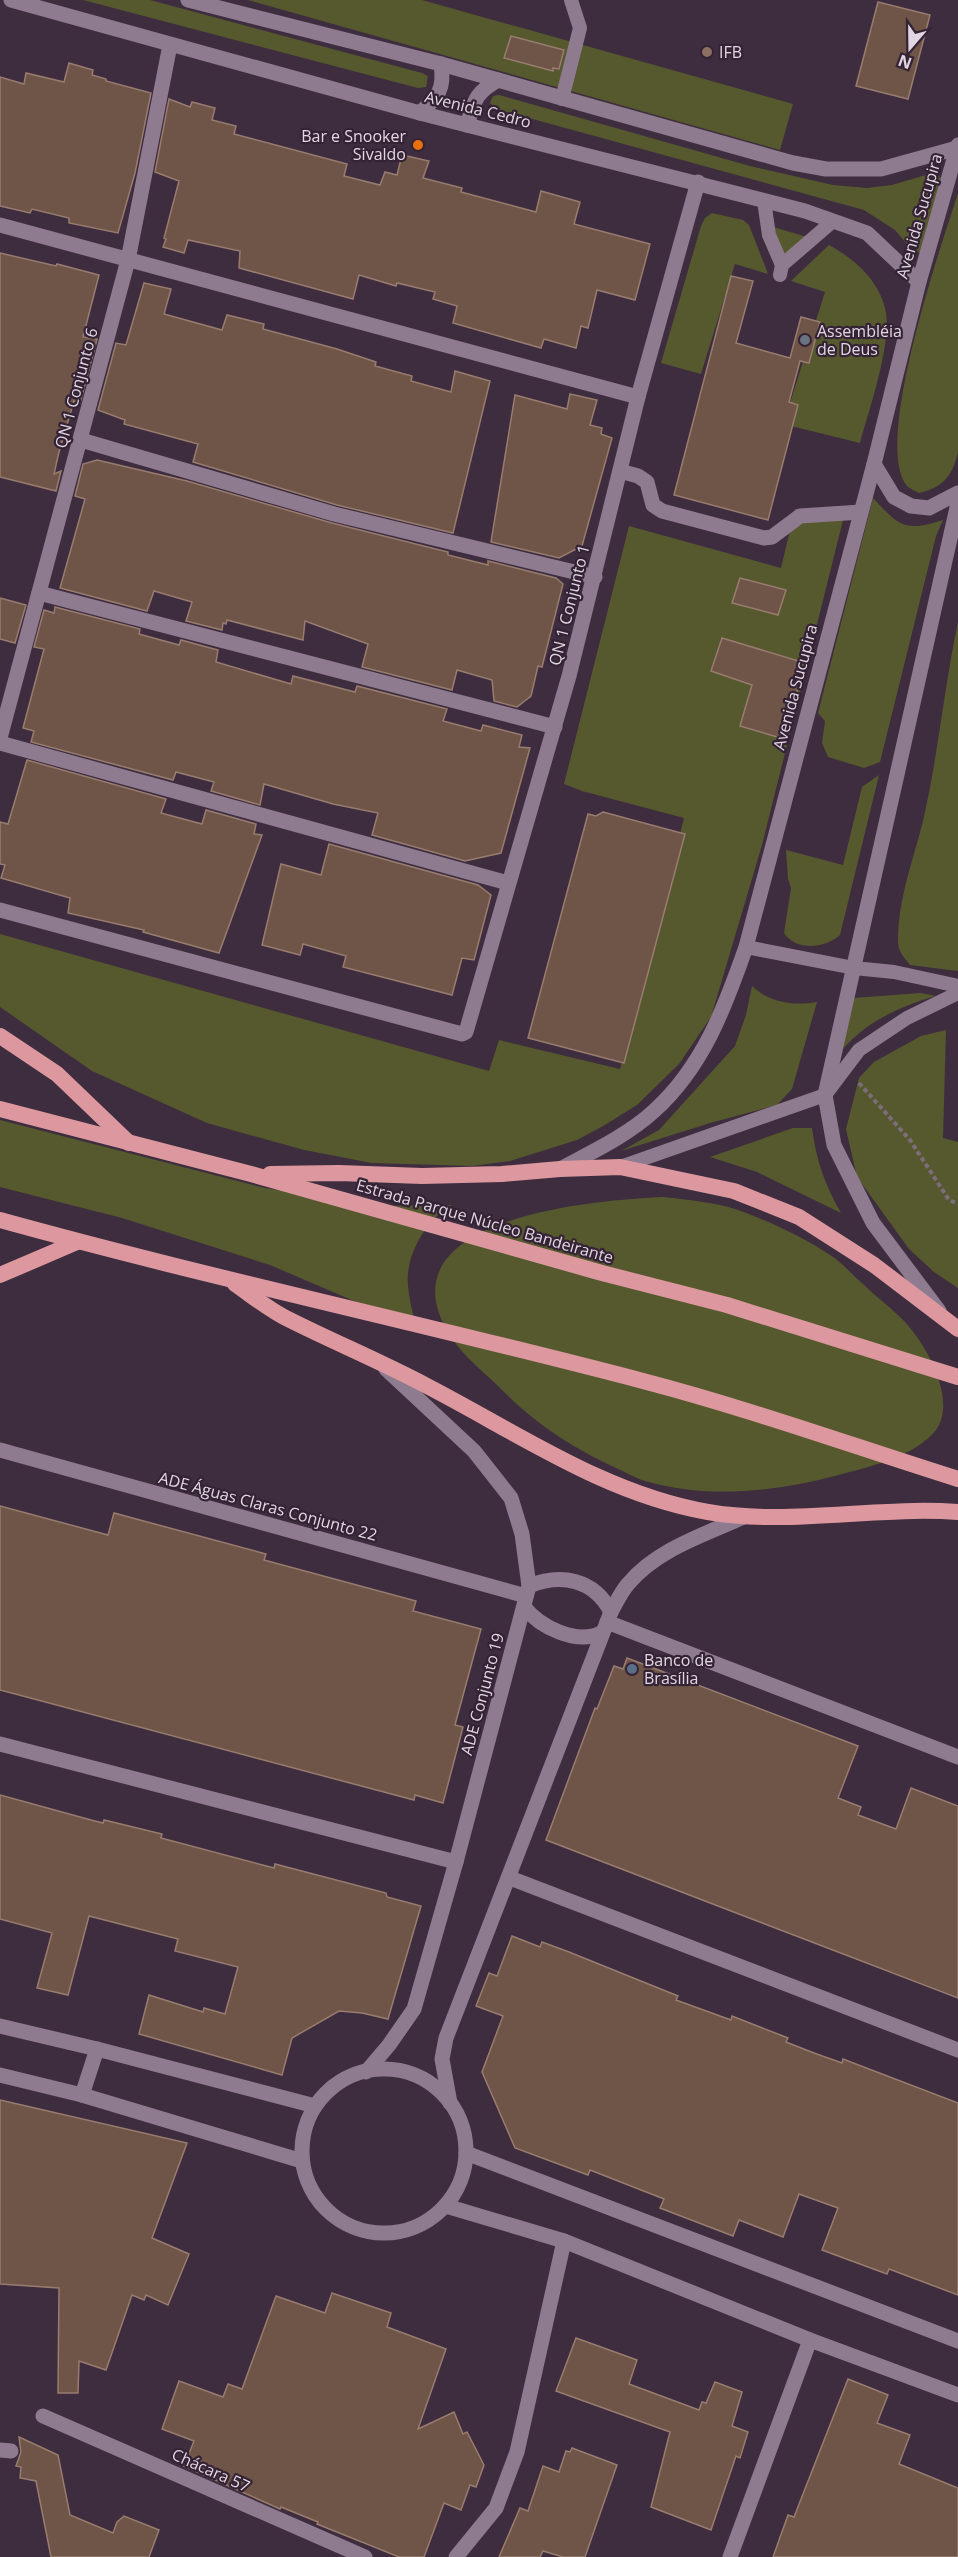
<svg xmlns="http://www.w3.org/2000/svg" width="958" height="2557" font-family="'Open Sans',sans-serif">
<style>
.green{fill:#56592e}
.building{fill:#6f5548;stroke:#987c6f;stroke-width:1.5}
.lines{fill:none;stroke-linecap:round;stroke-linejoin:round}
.path{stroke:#7c6d7c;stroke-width:4;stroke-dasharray:4.5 3;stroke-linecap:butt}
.service{stroke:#8f7b90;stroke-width:14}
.minor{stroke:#8f7b90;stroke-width:15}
.tertiary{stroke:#8f7b90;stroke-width:15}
.trunk{stroke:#dc989e;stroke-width:16}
.education-dot{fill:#8d6e63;stroke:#342335;stroke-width:2}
.food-dot{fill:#e8710a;stroke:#342335;stroke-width:2}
.worship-dot{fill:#6b7280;stroke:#342335;stroke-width:2}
.service-dot{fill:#5c6f8a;stroke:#342335;stroke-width:2}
.labels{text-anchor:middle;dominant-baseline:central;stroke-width:4.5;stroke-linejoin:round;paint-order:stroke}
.poi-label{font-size:16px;fill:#e2d6e2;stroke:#342335;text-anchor:start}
.street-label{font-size:16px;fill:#e2d6e2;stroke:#342335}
</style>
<rect width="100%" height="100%" fill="#3e2d3f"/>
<!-- green -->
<g class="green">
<path d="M83 0H150L422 73 428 76 426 87 418 88Z"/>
<path d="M248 0H422L793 104 780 150Z"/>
<path d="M499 95 750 166 833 185 867 188 892 185 926 175H936L943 179 920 253 911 249 895 230 864 210 496 109 490 103 493 96Z"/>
<path d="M958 193V452C952 476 944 487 919 493 915 491 909 488 907 486 872 444 942 244 958 193Z"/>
<path d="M712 213 743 220 749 225 768 274 735 264 701 374 661 363 701 226 705 218Z"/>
<path d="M773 227 807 237 784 258Z"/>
<path d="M829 245C855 259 881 282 886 313 891 347 869 409 860 443L787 425 790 403 825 292 791 281Z"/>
<path d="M873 498C900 527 905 532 943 520L936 536 880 762 864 768 828 757 822 743 825 721 818 713Z"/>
<path d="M795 509 843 520 762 845 711 1017 679 1064 637 1105 603 1126 577 1140 510 1161 472 1166 372 1163 304 1150 207 1123 92 1071 0 1007V934L489 1071 499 1040 620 1069 684 818 582 791 564 784 629 526 781 568Z"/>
<path d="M958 622V971L910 965C904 957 898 952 898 941 898 899 913 861 923 821 938 756 944 688 958 622Z"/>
<path d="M879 775 840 935C824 949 796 951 784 933L791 888 788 879 786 850 843 865 862 787Z"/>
<path d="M752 986C770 1003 794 1006 817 1002L792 1089 777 1105 710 1123 621 1151 659 1130 735 1046 746 1015Z"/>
<path d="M921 993 936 996C901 1006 867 1021 843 1049L853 998Z"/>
<path d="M946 1030 943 1138 958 1142V1288L934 1272 909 1249 857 1177 846 1129 859 1078 874 1062 921 1036Z"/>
<path d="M0 1120 265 1188 383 1206 452 1205C426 1219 405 1256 408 1285 409 1300 413 1314 417 1328L270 1265 122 1218 0 1187Z"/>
<path d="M793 1128H812C817 1163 824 1182 841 1213L757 1172 710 1157Z"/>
<path d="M663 1197C688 1200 715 1202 738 1210 769 1221 803 1237 830 1255 842 1262 852 1275 863 1284 875 1296 889 1306 901 1318 925 1341 958 1399 936 1430 916 1455 876 1465 846 1473 782 1491 709 1500 645 1481 635 1478 625 1472 616 1468 569 1446 533 1422 497 1385 480 1369 457 1350 446 1329 385 1216 598 1200 663 1197Z"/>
</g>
<!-- building -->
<g class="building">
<path d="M878 2 930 15 908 99 856 86Z"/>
<path d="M511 36 564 50 559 69 553 68V71L504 58Z"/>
<path d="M69 63 93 70 92 75 106 79V81L151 93 135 173 118 233 69 223V218L32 209 30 213 0 206V77L24 84 26 73 64 82Z"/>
<path d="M169 99 190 107 192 102 215 108 212 120 236 126 234 134 347 164 344 176 380 185 385 172 397 175 402 155 429 161 423 178 462 188 461 192 536 212 541 191 580 202 574 224 650 244 635 300 597 290 588 328 581 326 576 348 544 339 541 348 453 323 457 306 433 299 435 292 397 283 396 286 359 275 353 299 239 268 240 251 188 240 184 253 163 247 166 239 164 238 179 181 155 172Z"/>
<path d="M0 253 56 266 57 264 99 275 83 337 97 339 80 403 74 401 59 452 54 474 61 471 56 491 0 477Z"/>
<path d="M731 276 753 281 736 343 790 358 801 317 820 322 809 363 800 361 789 402 798 405 768 520 674 495Z"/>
<path d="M144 283 171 289 164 314 222 330 227 315 264 324 263 329 337 349 376 362 375 366 412 376 411 381 451 392 455 371 490 381 453 533 337 505 193 462 198 444 124 424 125 420 98 410 116 343 126 345Z"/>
<path d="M570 394 597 400 590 425 602 428 601 434 612 438 582 546 559 558 491 542 515 395 567 409Z"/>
<path d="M97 460 187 481 332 523 448 552V555L488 565V561L556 578 563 584 542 667 538 666 531 696 517 707 494 701 492 680 457 670 452 690 362 667 368 644 305 621 303 640 227 620 226 624 223 623 222 630 186 621 192 602 154 591 147 611 60 588 85 499 75 496 83 464Z"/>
<path d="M740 578 786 590 778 615 732 603Z"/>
<path d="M0 598 26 605 15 643 0 639Z"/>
<path d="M55 607 140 629 139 634 179 645 181 640 218 650 216 662 291 684 293 676 355 692 357 686 447 709 443 721 481 731 483 725 522 735 519 747 530 748 501 853 465 861 372 835 378 813 333 804 264 784 260 805 211 791 214 782 176 772 173 780 31 742 34 731 23 728 44 649 34 647 44 610 54 613Z"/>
<path d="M722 638 805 663 784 739 740 726 752 685 711 671Z"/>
<path d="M27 760 166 799 161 813 202 824 206 810 256 824 254 834 262 835 219 953 143 932 144 930 68 913 70 898 1 878 5 865 0 864V822L8 824Z"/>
<path d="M603 812 685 834 624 1063 528 1038 588 814 596 816Z"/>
<path d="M329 844 478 885 491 895 474 960 462 958 452 995 343 967 346 956 303 944 300 955 262 945 281 864 321 875Z"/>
<path d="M0 1506 108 1535 114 1513 266 1554 264 1560 416 1601 413 1611 481 1629 455 1725 463 1727 443 1803 415 1795 414 1800 0 1690Z"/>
<path d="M627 1658 858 1746 838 1798 861 1807 858 1815 896 1829 911 1788 958 1806V1998L546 1840 595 1708 597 1709 614 1666 623 1669Z"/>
<path d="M0 1795 91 1820 103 1823 104 1820 162 1834 161 1838 274 1868 275 1864 386 1893 387 1897 421 1906 388 2019 362 2013 339 2011 292 2038 282 2075 139 2034 149 1995 203 2012 204 2008 225 2014 238 1967 175 1951 178 1939 89 1916 68 1995 37 1988 52 1933 0 1919Z"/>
<path d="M512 1936 540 1947 542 1942 569 1952 678 1996 676 2000 731 2020 732 2016 788 2038 786 2042 814 2053 842 2063 843 2059 958 2103V2295L889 2269 887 2274 822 2250 838 2208 799 2194 783 2237 739 2220 733 2236 660 2208 664 2199 590 2170 588 2175 515 2148 482 2072 503 2016 476 2006 489 1973 497 1976Z"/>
<path d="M0 2100 187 2143 152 2238 189 2254 168 2305 146 2295 144 2300 132 2295 106 2370 79 2361 78 2393H58L59 2288 0 2284Z"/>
<path d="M332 2293 391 2313 387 2327 446 2349 418 2429 454 2412 463 2434 467 2432 484 2465 476 2487 470 2485 461 2510 444 2503 424 2557H399L317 2524 318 2522 281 2507 280 2509 184 2466 194 2441 162 2429 179 2381 223 2397 228 2384 242 2389 276 2296 325 2313Z"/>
<path d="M576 2338 637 2360 629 2384 699 2410 702 2402 706 2403 715 2382 742 2392 732 2426 748 2432 740 2458 736 2456 711 2530 651 2507 670 2432 556 2391Z"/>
<path d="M848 2379 888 2395 877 2423 910 2435 899 2464 958 2488V2557H773L788 2515 794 2517Z"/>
<path d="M19 2437 58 2455 70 2515 113 2533 117 2522 124 2516 159 2530 149 2557H51L36 2481 20 2478 21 2467 16 2466 21 2452Z"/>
<path d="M572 2448 617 2465 585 2557H563L543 2551 540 2557H499L520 2508 528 2511 543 2466 559 2472 566 2451 570 2452Z"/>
</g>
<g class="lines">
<!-- path -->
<path class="path" d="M859 1083 910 1140 949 1200 958 1204"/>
<!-- service -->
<g class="service">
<path d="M562 99 580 28 571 0"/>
<path d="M764 201 769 235 782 265"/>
<path d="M780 275 782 265 833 221"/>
<path d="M746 947 854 968 894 972 958 986"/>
<path d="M620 1167 825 1095 859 1050 907 1018 958 993"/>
</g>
<!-- minor -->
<g class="minor">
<path d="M0 225 638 397"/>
<path d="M81 440 334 514 595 577"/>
<path d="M620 471 638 476 647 482 653 505 662 511 764 538 772 537 800 516 861 512"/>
<path d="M39 593 555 727"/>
<path d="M0 738 128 260 170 45"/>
<path d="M0 743 508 883"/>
<path d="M0 910 462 1034 466 1032 569 676 638 397 698 182"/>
<path d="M0 1744 456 1862"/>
<path d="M510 1878 958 2050"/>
<path d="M43 2416 365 2557"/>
<path d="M0 2450 11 2451"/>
<path d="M456 2557 496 2508 517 2452 564 2241"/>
<path d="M730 2557 810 2340"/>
</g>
<!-- tertiary -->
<g class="tertiary">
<path d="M11 0 420 113 805 211 867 233 919 282"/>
<path d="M188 0 441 64 793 163 826 169H881L957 148"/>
<path d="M420 113C438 96 445 90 441 64"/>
<path d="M467 125C475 100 474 94 498 80"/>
<path d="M874 464 894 497 911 506 929 508 958 493"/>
<path d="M560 1169C592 1152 628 1135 654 1111 703 1067 725 1007 746 947L874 464 919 282 958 145"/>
<path d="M939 1311 873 1223 834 1145 825 1095 958 503"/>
<path d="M0 1450 526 1596"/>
<path d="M529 1586C561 1573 594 1579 611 1612"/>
<path d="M524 1607C540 1627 576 1645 601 1633"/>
<path d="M607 1622 958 1757"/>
<path d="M0 2026 97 2049 315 2106"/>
<circle cx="384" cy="2151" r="82"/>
<path d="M366 2072 389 2045 414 2009 456 1862 529 1586 522 1534 511 1498 474 1451 386 1369"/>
<path d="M0 2075 82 2095 302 2161"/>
<path d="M82 2095 97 2049"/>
<path d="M450 2103 442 2059 446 2038 611 1612C616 1603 621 1592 628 1584 657 1549 706 1534 746 1516"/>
<path d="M466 2153 958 2341"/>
<path d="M446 2206 564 2241 810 2340 958 2395"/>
</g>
<!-- trunk -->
<g class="trunk">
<path d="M0 1036 57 1074 129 1143"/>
<path d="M0 1109 251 1174 602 1273 727 1305 958 1377"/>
<path d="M270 1174 339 1173 422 1176 502 1174 560 1169 620 1167 734 1191 799 1217 874 1265 958 1329"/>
<path d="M0 1220C213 1279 430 1325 643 1381 750 1409 853 1446 958 1479"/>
<path d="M0 1275 77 1242"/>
<path d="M235 1284C251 1295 267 1308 284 1317 331 1341 380 1361 427 1386 518 1433 605 1494 708 1512 788 1526 876 1506 958 1512"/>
</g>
</g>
<!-- markers -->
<circle class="education-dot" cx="707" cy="52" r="6"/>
<circle class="food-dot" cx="418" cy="145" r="6"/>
<circle class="worship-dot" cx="805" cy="340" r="6"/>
<circle class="service-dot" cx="632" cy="1669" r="6"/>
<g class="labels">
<!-- poi labels -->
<g class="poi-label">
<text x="719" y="52">IFB</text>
<text x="406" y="136" text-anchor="end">Bar e Snooker<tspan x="406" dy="18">Sivaldo</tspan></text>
<text x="817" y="331">Assembléia<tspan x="817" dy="18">de Deus</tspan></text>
<text x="644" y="1660">Banco de<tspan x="644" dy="18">Brasília</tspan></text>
</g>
<!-- street labels -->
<g class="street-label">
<text transform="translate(478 109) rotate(14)">Avenida Cedro</text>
<text transform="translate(919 216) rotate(-74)">Avenida Sucupira</text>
<text transform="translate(76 388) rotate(-75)">QN 1 Conjunto 6</text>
<text transform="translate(569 605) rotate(-76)">QN 1 Conjunto 1</text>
<text transform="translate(795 687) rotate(-75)">Avenida Sucupira</text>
<text transform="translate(485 1221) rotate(16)">Estrada Parque Núcleo Bandeirante</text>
<text transform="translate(268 1506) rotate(15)">ADE Águas Claras Conjunto 22</text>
<text transform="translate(482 1694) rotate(-75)">ADE Conjunto 19</text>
<text transform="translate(211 2470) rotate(24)">Chácara 57</text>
</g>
</g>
<!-- north arrow -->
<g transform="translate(910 48) rotate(200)" stroke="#342335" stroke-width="4.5" paint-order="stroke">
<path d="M0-4.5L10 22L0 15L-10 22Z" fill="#e2d6e2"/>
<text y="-9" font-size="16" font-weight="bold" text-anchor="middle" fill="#e2d6e2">N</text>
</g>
</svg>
